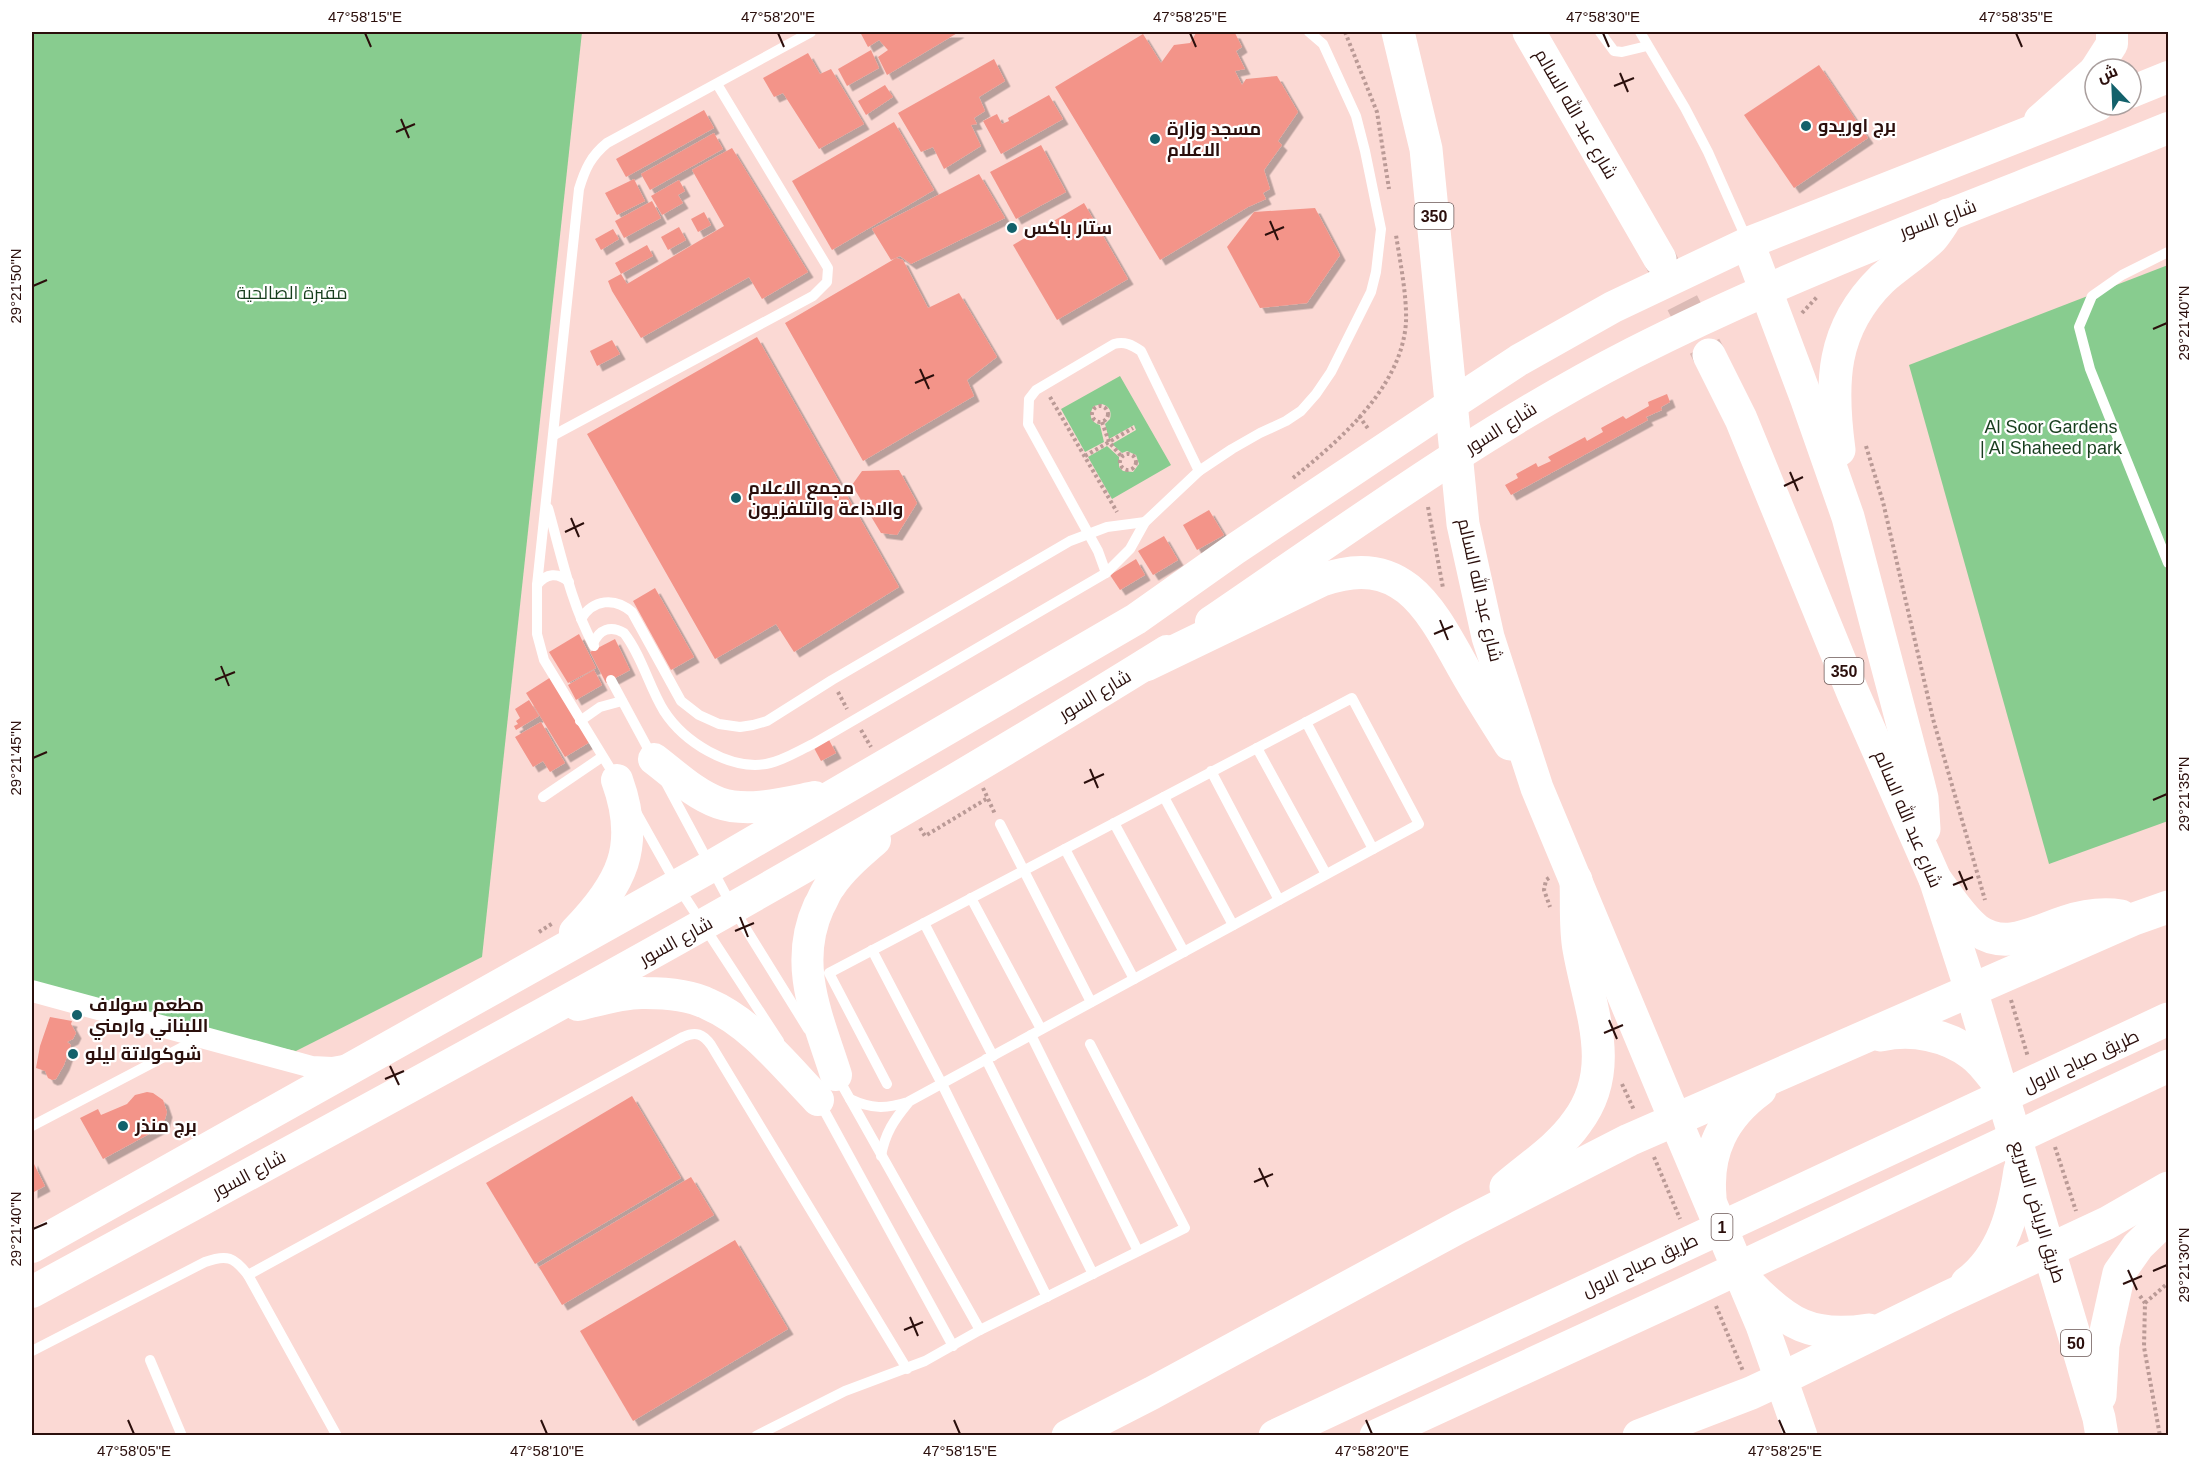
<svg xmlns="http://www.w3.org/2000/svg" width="2200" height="1467" font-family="Arial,Cairo,sans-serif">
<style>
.green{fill:#88cc8f}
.building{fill:#f39489;filter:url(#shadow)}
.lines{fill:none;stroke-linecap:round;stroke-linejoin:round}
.primary-tunnel{stroke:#dcbbb6;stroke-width:33;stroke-dasharray:33 16;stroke-linecap:butt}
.path{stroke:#ba9a96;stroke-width:4;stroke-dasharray:3 3;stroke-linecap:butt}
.lane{stroke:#fff;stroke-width:10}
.street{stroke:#fff;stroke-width:22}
.secondary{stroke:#fff;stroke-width:32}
.primary{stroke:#fff;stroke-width:33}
.highway{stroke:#fff;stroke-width:33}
.ticks{fill:none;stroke:#2b0f0c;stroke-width:2}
.poi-dot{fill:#13616b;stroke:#fff;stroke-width:2}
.labels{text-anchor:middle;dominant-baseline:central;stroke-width:4.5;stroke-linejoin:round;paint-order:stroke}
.shield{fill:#fff;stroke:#6b5755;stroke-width:1.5}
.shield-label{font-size:16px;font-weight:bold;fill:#2b0f0c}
.street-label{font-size:18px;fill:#2b0f0c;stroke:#fff}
.poi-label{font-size:18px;font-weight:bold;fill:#2b0f0c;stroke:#fff;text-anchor:start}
.park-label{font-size:18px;fill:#183e1e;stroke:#fff}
.neatline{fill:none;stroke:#2b0f0c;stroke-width:2}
.ticks-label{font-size:15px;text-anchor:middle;fill:#2b0f0c}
</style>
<defs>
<filter id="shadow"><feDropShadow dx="5.5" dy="5.5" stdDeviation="0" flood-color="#0004"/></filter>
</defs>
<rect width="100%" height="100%" fill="#fbd9d4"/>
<!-- green -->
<g class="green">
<path d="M32 32H582L482 957 296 1051 197 1031 32 985Z"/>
<path d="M2168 265V821L2049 864 1909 365Z"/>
<path d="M1120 376 1171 465 1112 499 1088 457 1107 446 1119 457V467L1123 471 1133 472 1139 464 1136 455 1127 451 1122 453 1112 444 1136 430 1134 425 1109 439 1105 424 1110 419C1112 411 1109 406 1102 404L1094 406C1088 414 1090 422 1100 425L1104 442 1085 452 1061 409Z"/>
</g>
<!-- building -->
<g class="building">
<path d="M860 32H959L887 75 878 57 888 50 879 40 868 47Z"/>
<path d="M1196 33H1235L1242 47 1236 51 1245 69 1235 71 1242 85 1246 79 1277 76 1298 112 1278 141 1282 145 1264 170 1270 189 1263 193 1266 199 1248 207 1160 260 1055 87 1143 34 1161 63 1174 45 1190 43Z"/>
<path d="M871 50 879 68 847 86 838 69Z"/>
<path d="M808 53 820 74 831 69 864 124 819 149 783 93 774 97 763 78Z"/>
<path d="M994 59 1005 81 979 97 985 111 974 118 977 124 971 125 981 146 944 169 933 147 921 152 898 113Z"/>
<path d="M1819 65 1868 138 1794 188 1744 115Z"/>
<path d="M885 85 893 97 866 115 858 101Z"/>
<path d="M1049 95 1063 119 1001 154 983 121 997 114 1002 124 1009 121 1008 118Z"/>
<path d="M704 110 714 128 626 177 616 159Z"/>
<path d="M894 122 934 190 832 250 792 181Z"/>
<path d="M714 133 723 149 650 190 641 174Z"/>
<path d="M1041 145 1066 192 1016 219 990 172Z"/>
<path d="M732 148 808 272 762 299 749 277 641 338 612 291 608 281 621 274 627 284 724 226 692 170Z"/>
<path d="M979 174 1005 218 911 264 900 256 891 260 872 229Z"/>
<path d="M634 179 645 201 617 215 605 193Z"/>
<path d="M679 180 685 191 678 195 683 203 662 215 651 196Z"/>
<path d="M652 201 661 218 624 238 615 221Z"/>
<path d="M1084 203 1128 279 1057 320 1013 245Z"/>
<path d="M1315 208 1340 255 1307 303 1260 308 1227 247 1254 212Z"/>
<path d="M704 212 711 225 698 232 691 219Z"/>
<path d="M679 227 686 240 668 250 661 237Z"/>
<path d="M613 229 619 239 601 250 595 239Z"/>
<path d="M647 245 653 256 621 274 615 263Z"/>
<path d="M896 258 903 260 928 308 959 293 997 357 967 380 974 396 863 461 785 323Z"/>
<path d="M757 337 899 587 794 652 776 624 715 659 587 434Z"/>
<path d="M612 340 620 354 597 366 590 351Z"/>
<path d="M1667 394 1670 402 1661 407 1662 410 1646 417 1648 420 1511 495 1505 485 1518 478 1516 474 1536 463 1538 467 1551 461 1548 457 1585 437 1587 441 1603 432 1601 428 1623 416 1626 419 1649 406 1648 402Z"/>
<path d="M899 470 917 503 897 535 881 533 852 485 862 471Z"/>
<path d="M1209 510 1224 535 1197 550 1183 525Z"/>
<path d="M1164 536 1178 560 1153 575 1138 551Z"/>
<path d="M1136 559 1145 575 1120 590 1110 575Z"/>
<path d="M655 588 694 657 671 670 633 601Z"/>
<path d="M579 634 596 668 568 683 549 652Z"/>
<path d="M615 639 630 670 606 683 590 652Z"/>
<path d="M594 670 602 685 576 700 568 685Z"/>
<path d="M551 677 590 742 565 757 526 693Z"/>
<path d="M529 700 539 716 516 730 514 726 518 724 516 721 520 718 515 709Z"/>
<path d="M541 722 565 763 550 772 543 761 533 767 515 737Z"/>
<path d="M829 740 836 753 821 761 814 748Z"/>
<path d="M50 1017 72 1021 71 1024 76 1033 73 1039 67 1042 71 1045 64 1065 56 1079 52 1080 48 1078 45 1071 36 1068 40 1046Z"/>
<path d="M147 1092 153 1093 163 1100 167 1112 164 1123 160 1128 103 1159 80 1118 98 1109 101 1115 127 1104 135 1095Z"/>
<path d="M632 1096 681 1178 535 1264 486 1183Z"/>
<path d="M32 1160 45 1186 32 1193Z"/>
<path d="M691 1177 714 1215 562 1305 539 1267Z"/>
<path d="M735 1240 788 1329 633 1421 580 1331Z"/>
</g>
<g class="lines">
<!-- primary-tunnel -->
<path class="primary-tunnel" d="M1660 259 1709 355"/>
<!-- path -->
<g class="path">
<path d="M1345 32 1377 112 1389 189"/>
<path d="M1802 313 1817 297"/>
<path d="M1050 397 1117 512"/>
<circle cx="1100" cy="414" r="8"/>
<path d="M1359 416 1369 430"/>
<path d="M1102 422 1109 442 1121 456"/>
<path d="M1866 446 1883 502 1933 719 1985 900"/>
<circle cx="1128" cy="462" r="8"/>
<path d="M1085 456 1133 428"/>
<path d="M1293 478C1340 440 1402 387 1406 322 1407 296 1400 261 1396 235"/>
<path d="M1428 507 1443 588"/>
<path d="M838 692 847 709"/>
<path d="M861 730 871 747"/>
<path d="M983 788 995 814"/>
<path d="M920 828 925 836 988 798"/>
<path d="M1549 878 1546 880 1544 890 1550 907"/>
<path d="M539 932 553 923"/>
<path d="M2011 1000 2028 1057"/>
<path d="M1622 1084 1634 1110"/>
<path d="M2055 1147 2076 1211"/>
<path d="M1654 1157 1680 1219"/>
<path d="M2140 1296 2145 1303 2144 1347 2160 1436"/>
<path d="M2145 1303 2168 1283"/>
<path d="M1716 1306 1743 1371"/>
</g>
<!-- lane -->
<g class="lane">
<path d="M1600 32 1614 51 1622 52 1647 46"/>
<path d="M1640 32 1685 108 1708 152 1747 240"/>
<path d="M2168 252 2122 275 2092 296 2079 327 2090 369 2168 563"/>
<path d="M554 435 813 296 827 282 828 268 717 84"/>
<path d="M548 508C561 554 571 604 594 646"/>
<path d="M1106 573 1098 551 1028 424 1029 399 1036 390 1114 344C1125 341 1132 345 1141 351L1199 471"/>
<path d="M537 585C546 573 558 572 569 582"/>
<path d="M581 619C593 599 615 597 632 612L681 701 699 715 719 724 740 727 753 725 767 721 832 680 1070 541 1107 527 1145 522"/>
<path d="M593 644C599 629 611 625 624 633 642 656 649 687 664 711 684 742 729 770 766 764 783 761 798 751 813 744L1106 573 1130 549 1145 522 1199 471 1232 449 1260 433 1286 421 1301 411 1316 394 1331 372 1371 292 1376 272 1381 229 1365 151 1356 116 1323 44 1309 32"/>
<path d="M611 680 652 756"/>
<path d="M580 721 600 707 622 701"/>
<path d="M1306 722 1373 849"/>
<path d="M1257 748 1326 874"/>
<path d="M1211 771 1279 900"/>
<path d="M616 778 544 660 537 634V585L579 189C585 169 591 156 607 143L811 32"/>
<path d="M665 781 733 908 808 1029"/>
<path d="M543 797 602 757"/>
<path d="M1164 797 1233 925"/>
<path d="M636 812 677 885 779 1041"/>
<path d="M1114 823 1184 952"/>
<path d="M1000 824 1091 1002"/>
<path d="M1065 849 1134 979"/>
<path d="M971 898 1041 1029"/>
<path d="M924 923 993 1056"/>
<path d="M872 950 942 1084 1047 1297"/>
<path d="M1031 1035 1138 1251"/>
<path d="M986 1059 1093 1274"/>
<path d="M850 1099C871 1109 886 1109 908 1102L1419 824 1352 698 829 973 887 1084"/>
<path d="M819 1101 953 1346"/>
<path d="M32 1126 198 1039"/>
<path d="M881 1156C885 1133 894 1120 908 1103"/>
<path d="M248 1275 683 1037C696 1031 703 1034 711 1045L907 1369"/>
<path d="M980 1330 1185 1228 1090 1044"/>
<path d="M32 1351 205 1262C227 1254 234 1257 248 1275L337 1436"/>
<path d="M150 1360 182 1436"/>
<path d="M756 1436 845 1391 925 1361 980 1330 837 1076"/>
</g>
<!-- street -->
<path class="street" d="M32 991 312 1067 332 1068 349 1065"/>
<!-- secondary -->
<g class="secondary">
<path d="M2096 69 2112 44V32"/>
<path d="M2131 92 2168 77"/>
<path d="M2040 120 2095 71"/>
<path d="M1211 622C1349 528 1484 429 1633 353 1806 265 1989 201 2168 128"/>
<path d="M654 759C674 774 694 794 719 803 748 813 785 803 815 797"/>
<path d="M575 932C622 884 641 846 617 780"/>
<path d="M578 1005C599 1000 624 992 645 993 666 993 690 995 708 1004 752 1023 785 1066 818 1100"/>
<path d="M836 1075C818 1018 792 965 819 906 823 900 825 892 830 886 842 868 859 854 875 840"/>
<path d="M32 1247 710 867 1136 619 1235 549 1452 404 1519 360 1613 307 1748 243 2098 105"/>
<path d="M32 1292C414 1084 798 881 1167 651"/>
</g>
<!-- primary -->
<g class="primary">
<path d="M1398 32 1426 149 1463 524 1488 637 1537 788 1675 1119"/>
<path d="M1529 32 1660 259"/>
<path d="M1748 243 1807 400 1848 517 1918 782 1922 798 1924 829"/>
<path d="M1709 355 1741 419 1853 693 1935 879 1971 990"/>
<path d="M1839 450C1830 383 1831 329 1882 279 1898 265 1917 253 1932 238 1938 231 1943 222 1948 215"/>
<path d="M1146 665 1322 580C1403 551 1431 610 1464 669 1478 694 1494 719 1510 744"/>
</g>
<!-- highway -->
<g class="highway">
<path d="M1935 879C1948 896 1960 917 1977 930 2006 951 2036 931 2065 922 2083 916 2102 913 2121 916"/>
<path d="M1971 990 2099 1418 2102 1436"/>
<path d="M1881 1035C1912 1028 1947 1035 1972 1054 1983 1062 1990 1073 1998 1083"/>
<path d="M1675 1119 1762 1325 1801 1436"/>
<path d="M1506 1187C1529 1167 1559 1148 1577 1122 1618 1068 1589 1008 1579 949 1575 927 1577 903 1576 880"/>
<path d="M1710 1197C1706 1152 1723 1117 1760 1090"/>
<path d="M1748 1283C1787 1324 1812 1339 1869 1330"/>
<path d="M1967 1283C2003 1256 2014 1212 2020 1170"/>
<path d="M2100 1396 2103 1345 2119 1273 2138 1246 2168 1217"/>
<path d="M1068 1436 1152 1393 1459 1227 1629 1140 2134 919 2168 907"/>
<path d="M1275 1436 2168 1019"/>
<path d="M1376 1436 1684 1294 2168 1066"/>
<path d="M1639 1436 1751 1393 1781 1379 1946 1298 2107 1223 2168 1188"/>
</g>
</g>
<!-- ticks -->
<path class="ticks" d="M365 33 371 47M778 33 784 47M1190 33 1196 47M1603 33 1609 47M2016 33 2022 47M1620 73 1628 92M1614 86 1634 78M401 119 409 138M396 132 415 124M1270 221 1278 240M1265 235 1284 227M33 286 47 280M2153 329 2167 323M920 369 929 389M915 383 934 375M1790 472 1798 491M1784 486 1803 477M571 518 579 537M565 532 584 523M1440 620 1448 640M1434 634 1453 626M221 666 229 686M215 680 235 672M33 758 47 752M1090 769 1098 788M1084 783 1104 774M2153 800 2167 794M1959 871 1967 890M1953 885 1973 877M740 917 748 937M735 931 754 923M1609 1020 1617 1039M1604 1033 1623 1025M390 1066 399 1085M385 1079 404 1071M1259 1168 1268 1187M1254 1182 1273 1174M33 1229 47 1223M2128 1270 2137 1290M2153 1271 2167 1265M2123 1284 2142 1276M910 1317 918 1336M904 1330 923 1322M128 1420 134 1434M541 1420 547 1434M954 1420 960 1434M1366 1420 1372 1434M1779 1420 1785 1434"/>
<!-- markers -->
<g class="poi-dot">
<circle cx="1806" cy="126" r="6"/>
<circle cx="1155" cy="139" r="6"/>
<circle cx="1012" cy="228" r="6"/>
<circle cx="736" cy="498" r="6"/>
<circle cx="77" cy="1015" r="6"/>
<circle cx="73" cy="1054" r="6"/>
<circle cx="123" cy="1126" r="6"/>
</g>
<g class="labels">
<!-- shield labels -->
<g class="shield">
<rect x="1414.5" y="203" width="39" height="26" rx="4.5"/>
<rect x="1824.5" y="658" width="39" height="26" rx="4.5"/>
<rect x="1711.5" y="1214" width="21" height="26" rx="4.5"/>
<rect x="2061" y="1330" width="30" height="26" rx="4.5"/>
</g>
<g class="shield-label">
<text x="1434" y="216">350</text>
<text x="1844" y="671">350</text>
<text x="1722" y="1227">1</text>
<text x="2076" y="1343">50</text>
</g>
<!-- street labels -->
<g class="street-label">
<text transform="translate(1576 114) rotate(60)">شارع عبد الله السالم</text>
<text transform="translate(1938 219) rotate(-20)">شارع السور</text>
<text transform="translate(1501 428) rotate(-32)">شارع السور</text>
<text transform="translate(1480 590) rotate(77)">شارع عبد الله السالم</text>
<text transform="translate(1095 695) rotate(-31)">شارع السور</text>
<text transform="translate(1908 819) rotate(67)">شارع عبد الله السالم</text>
<text transform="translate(676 941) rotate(-29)">شارع السور</text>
<text transform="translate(2081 1061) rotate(-25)">طريق صباح الاول</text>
<text transform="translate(249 1174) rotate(-28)">شارع السور</text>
<text transform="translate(2038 1212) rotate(73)">طريق الرياض السريع</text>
<text transform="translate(1640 1265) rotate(-25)">طريق صباح الاول</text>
</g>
<!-- poi labels -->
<g class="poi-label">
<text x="1818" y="126">برج اوريدو</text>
<text x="1167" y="129">مسجد وزارة<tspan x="1167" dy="21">الاعلام</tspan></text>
<text x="1024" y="228">ستار باكس</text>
<text x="748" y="488">مجمع الاعلام<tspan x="748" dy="21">والاذاعة والتلفزيون</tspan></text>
<text x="89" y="1005">مطعم سولاف<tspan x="89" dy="21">اللبناني وارمني</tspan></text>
<text x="85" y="1054">شوكولاتة ليلو</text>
<text x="135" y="1126">برج منذر</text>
</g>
<!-- park labels -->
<g class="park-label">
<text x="292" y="293">مقبرة الصالحية</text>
<text x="2051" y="427">Al Soor Gardens<tspan x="2051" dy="21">| Al Shaheed park</tspan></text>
</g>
</g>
<!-- border -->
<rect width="2200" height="1467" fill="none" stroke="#ffffff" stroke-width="66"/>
<!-- north arrow -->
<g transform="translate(2113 87) rotate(337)"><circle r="28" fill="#ffffff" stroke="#aa9f9e" stroke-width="1.5"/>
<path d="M0-4.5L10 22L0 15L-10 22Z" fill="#13616b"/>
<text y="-9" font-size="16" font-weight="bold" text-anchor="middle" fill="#2b0f0c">ش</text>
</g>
<rect x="33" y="33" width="2134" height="1401" class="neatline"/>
<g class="ticks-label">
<text x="365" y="22">47°58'15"E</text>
<text x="778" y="22">47°58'20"E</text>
<text x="1190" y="22">47°58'25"E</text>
<text x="1603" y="22">47°58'30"E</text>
<text x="2016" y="22">47°58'35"E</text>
<text transform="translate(16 286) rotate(-90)" y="5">29°21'50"N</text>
<text transform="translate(2184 323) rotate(-90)" y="5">29°21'40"N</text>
<text transform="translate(16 758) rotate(-90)" y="5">29°21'45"N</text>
<text transform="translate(2184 794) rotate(-90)" y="5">29°21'35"N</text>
<text transform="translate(16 1229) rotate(-90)" y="5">29°21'40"N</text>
<text transform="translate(2184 1265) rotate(-90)" y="5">29°21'30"N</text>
<text x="134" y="1456">47°58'05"E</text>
<text x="547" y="1456">47°58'10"E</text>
<text x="960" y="1456">47°58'15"E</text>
<text x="1372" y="1456">47°58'20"E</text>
<text x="1785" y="1456">47°58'25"E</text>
</g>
</svg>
